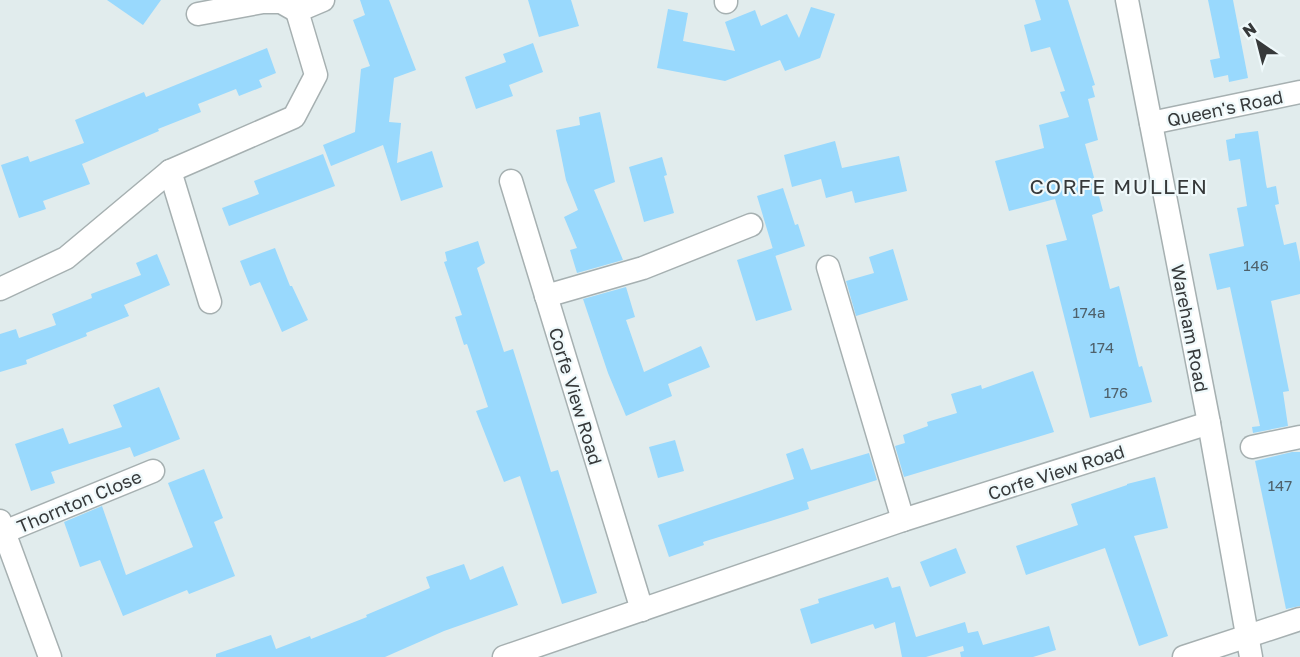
<svg xmlns="http://www.w3.org/2000/svg" width="1300" height="657" font-family="'Golos Text',sans-serif">
<style>
.building{fill:#99d9fd}
.lines{fill:none;stroke-linecap:round;stroke-linejoin:round}
.minor-casing{stroke:#a6b0b1;stroke-width:25}
.minor{stroke:#fff;stroke-width:22}
.labels{text-anchor:middle;dominant-baseline:central;stroke-width:4.5;stroke-linejoin:round;paint-order:stroke}
.number-label{font-size:15px;fill:#4f616b}
.street-label{font-size:18px;fill:#36393a;stroke:#eff9fb}
.quarter-label{font-size:21px;letter-spacing:1.5px;fill:#36393a;stroke:#eff9fb}
</style>
<rect width="100%" height="100%" fill="#e1eced"/>
<!-- building -->
<g class="building">
<path d="M107 0H161L143 25Z"/>
<path d="M360 0H389L416 70 394 78 389 122 401 123 397 163 432 151 443 187 401 201 383 145 331 166 323 145 355 132 361 69 370 66 353 20 365 15Z"/>
<path d="M528 0H571L579 26 539 37Z"/>
<path d="M1035 0H1068L1095 85 1092 86 1095 97 1088 99 1098 140 1085 144 1103 211 1092 215 1110 289 1119 286 1139 367 1142 366 1152 402 1090 418 1046 245 1067 240 1055 199 1009 211 995 161 1044 148 1039 125 1069 117 1060 92 1065 91 1050 47 1031 52 1024 25 1041 20Z"/>
<path d="M1208 0H1233L1248 78 1229 82 1228 75 1214 78 1210 60 1220 58Z"/>
<path d="M811 7 835 14 820 58 785 71 780 60 725 81 657 68 668 9 688 13 683 41 735 51 725 22 755 10 761 26 787 14 799 38Z"/>
<path d="M533 43 543 72 509 85 513 96 476 109 465 77 506 62 503 54Z"/>
<path d="M267 48 276 73 259 80 262 87 239 96 236 89 198 104 201 112 158 129 159 131 82 164 90 184 43 201 46 209 19 218 1 165 28 156 30 162 84 143 75 120 144 92 146 97Z"/>
<path d="M600 112 615 182 594 190 623 260 577 273 570 250 577 248 564 217 578 210 566 180 556 130 580 125 579 117Z"/>
<path d="M1258 131 1266 184 1267 188 1276 186 1279 204 1275 205 1284 245 1296 242 1300 262V294L1271 301 1289 391 1283 392 1288 426 1253 433 1252 427 1260 426 1230 287 1217 290 1209 254 1244 246 1237 208 1247 206 1240 159 1229 161 1226 140 1235 138V134Z"/>
<path d="M835 141 842 168 899 156 907 191 855 203 852 191 826 198 821 179 792 187 784 155Z"/>
<path d="M323 154 335 186 229 226 222 208 259 194 254 181Z"/>
<path d="M662 157 667 175 664 176 674 213 644 222 629 167Z"/>
<path d="M783 188 795 225 798 224 805 246 775 256 757 196Z"/>
<path d="M478 241 485 263 477 268 504 352 513 349 551 472 558 470 597 593 562 604 520 476 504 482 476 411 488 407 467 344 464 345 455 317 462 315 444 262 447 261 445 252Z"/>
<path d="M275 248 290 286H292L308 320 282 332 260 282 250 286 240 261Z"/>
<path d="M773 248 792 310 756 321 737 260Z"/>
<path d="M893 249 908 300 856 316 846 281 874 273 869 257Z"/>
<path d="M157 254 170 285 124 305 129 316 86 333 87 336 26 360 27 364 0 372V334L16 329 19 338 56 325 52 314 92 298 91 294 141 275 136 263Z"/>
<path d="M626 287 635 317 626 320 644 372 701 346 710 367 668 384 672 396 626 416 608 373 583 299Z"/>
<path d="M1033 371 1054 432 904 477 895 446 905 443 903 435 928 426 927 422 957 413 951 394 981 385 982 389Z"/>
<path d="M159 387 180 439 134 457 130 447 51 472 55 483 31 491 15 444 63 428 69 444 122 427 113 405Z"/>
<path d="M675 440 684 471 658 478 649 447Z"/>
<path d="M803 448 811 470 869 453 877 480 807 502 809 509 703 542 704 545 669 557 658 525 794 479 786 454Z"/>
<path d="M1292 452H1300V606L1286 609 1255 461Z"/>
<path d="M204 469 223 518 214 522 235 576 189 594 187 590 123 616 100 560 80 567 64 522 102 506 126 575 193 547 168 483Z"/>
<path d="M1155 477 1168 528 1134 536 1168 636 1139 646 1105 548 1026 575 1016 546 1078 525 1071 504 1127 485V484Z"/>
<path d="M956 548 966 573 930 587 920 562Z"/>
<path d="M464 564 470 580 503 566 518 605 444 631 385 657H216V654L271 635 276 649 310 636 311 639 367 617 366 615 430 588 426 577Z"/>
<path d="M888 577 892 588 900 586 916 637 965 622 968 633 978 631 983 645 1049 626 1056 650 1033 657H961L960 652 964 651 963 646 926 657H902L895 622 875 629 873 624 811 644 800 609 819 603 818 599Z"/>
</g>
<g class="lines">
<defs>
<g id="minor">
<path d="M1127 0 1209 423 1251 657"/>
<path d="M726 2V0"/>
<path d="M297 11 323 0"/>
<path d="M198 14 263 2H281L297 11"/>
<path d="M1151 123 1300 92"/>
<path d="M170 171 210 302"/>
<path d="M511 181 642 610"/>
<path d="M828 267 903 520"/>
<path d="M0 289 66 258 170 171 294 117 316 75 297 11"/>
<path d="M546 296 643 268 751 225"/>
<path d="M1252 447 1300 437"/>
<path d="M0 521 50 657"/>
<path d="M4 532 153 471"/>
<path d="M504 657 903 520 1209 423"/>
<path d="M1184 657 1300 619"/>
</g>
</defs>
<!-- minor casing -->
<use href="#minor" class="minor-casing"/>
<!-- minor -->
<use href="#minor" class="minor"/>
</g>
<g class="labels">
<!-- number labels -->
<g class="number-label">
<text x="1256" y="265">146</text>
<text x="1089" y="312">174a</text>
<text x="1102" y="347">174</text>
<text x="1116" y="392">176</text>
<text x="1280" y="485">147</text>
</g>
<!-- street labels -->
<g class="street-label">
<text transform="translate(1225 108) rotate(-12)">Queen's Road</text>
<text transform="translate(1190 328) rotate(79)">Wareham Road</text>
<text transform="translate(576 396) rotate(73)">Corfe View Road</text>
<text transform="translate(1056 472) rotate(-18)">Corfe View Road</text>
<text transform="translate(79 501) rotate(-23)">Thornton Close</text>
</g>
<!-- quarter labels -->
<g class="quarter-label">
<text x="1119" y="186">CORFE MULLEN</text>
</g>
</g>
<!-- north arrow -->
<g transform="translate(1258 42) rotate(325)" stroke="#eff9fb" stroke-width="4.5" paint-order="stroke">
<path d="M0-4.5L10 22L0 15L-10 22Z" fill="#36393a"/>
<text y="-9" font-size="16" font-weight="bold" text-anchor="middle" fill="#36393a">N</text>
</g>
</svg>
